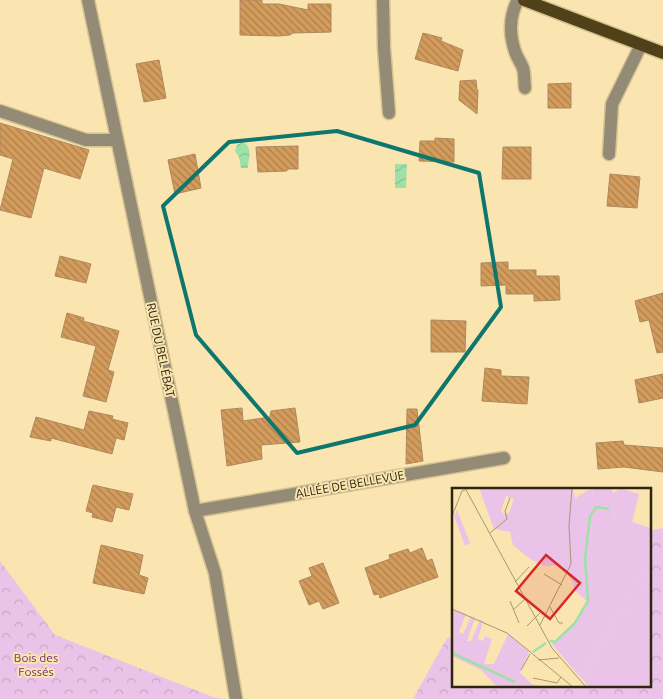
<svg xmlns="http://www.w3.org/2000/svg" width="663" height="699" font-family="Ubuntu,sans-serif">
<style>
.forest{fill:url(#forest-crowns)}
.water{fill:url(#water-waves)}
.building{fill:url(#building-back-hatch);stroke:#ad8960}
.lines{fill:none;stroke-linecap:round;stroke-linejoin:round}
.minor-casing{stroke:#d5c293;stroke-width:15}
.major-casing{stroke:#d5c293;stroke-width:15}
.minor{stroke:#948b76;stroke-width:12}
.major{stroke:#514119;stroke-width:12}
.marked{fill:none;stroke:#0f766e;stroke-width:4;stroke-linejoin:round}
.labels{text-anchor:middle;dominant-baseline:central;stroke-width:4;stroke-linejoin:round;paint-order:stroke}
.street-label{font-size:12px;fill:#2d2510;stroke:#fae5b0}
.park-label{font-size:12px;fill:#742d73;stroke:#fae5b0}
.inset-river{fill:none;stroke:#9de1a8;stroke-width:2.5}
.inset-road{fill:none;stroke:#a89870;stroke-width:1}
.view{fill:#d62828;fill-opacity:0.15;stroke:#d62828;stroke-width:2.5}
.inset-edge{fill:none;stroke:#2d2510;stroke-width:2.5}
</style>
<defs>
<pattern id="forest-crowns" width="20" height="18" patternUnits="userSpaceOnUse" patternTransform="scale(1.25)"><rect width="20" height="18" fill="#ebc3e8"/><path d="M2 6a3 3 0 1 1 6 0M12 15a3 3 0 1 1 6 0" fill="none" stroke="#caa7c6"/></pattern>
<pattern id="water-waves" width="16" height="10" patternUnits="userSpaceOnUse" patternTransform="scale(1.25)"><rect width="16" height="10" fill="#9de1a8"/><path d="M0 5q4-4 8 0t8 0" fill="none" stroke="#88c190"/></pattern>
<pattern id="building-back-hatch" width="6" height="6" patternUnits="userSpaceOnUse" patternTransform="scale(1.25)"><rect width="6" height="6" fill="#d49c5c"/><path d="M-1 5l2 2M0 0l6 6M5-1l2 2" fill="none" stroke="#ac7f4b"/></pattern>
</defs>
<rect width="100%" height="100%" fill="#fae5b0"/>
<!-- forest -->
<g class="forest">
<path d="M663 528V699H413L447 638 453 637V685H649V531Z"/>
<path d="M0 561 55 635 213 697 223 699H0Z"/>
</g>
<!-- water -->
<g class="water">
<path d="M242 142C254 146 248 160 248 168H241L239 157 235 151 237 145Z"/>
<path d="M395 164H407L406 188H395Z"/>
</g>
<!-- building -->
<g class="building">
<path d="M240 0H262V4H279L308 10V4H331V32L293 33 290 35 278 36 240 35Z"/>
<path d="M423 33 442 38 441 41 463 50 458 71 415 59Z"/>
<path d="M159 60 166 98 144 102 136 64Z"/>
<path d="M476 80 477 90H478L477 114 459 100 460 81Z"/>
<path d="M571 83V108H548V84Z"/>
<path d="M0 123 89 150 80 179 44 168 31 218 0 210 13 159 0 155Z"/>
<path d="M435 138 454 139V162L419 161 420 141H435Z"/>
<path d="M298 146V169H287V171L258 172 256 147Z"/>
<path d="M503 147H531V179H502Z"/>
<path d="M195 154 201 188 175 194 168 160Z"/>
<path d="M610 174 640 177 637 208 607 206Z"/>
<path d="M60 256 91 264 86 283 55 276Z"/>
<path d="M508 262V270H536V276H559L560 300 534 301V294H506V285L481 286V263Z"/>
<path d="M663 293V352L657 353 649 320 640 322 635 301Z"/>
<path d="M67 313 84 318 83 321 119 331 108 370 114 372 106 402 83 396 96 346 61 337Z"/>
<path d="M431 320 466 321 465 352H431Z"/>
<path d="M485 368 501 370V376L529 377 527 404 482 401Z"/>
<path d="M663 374V398L639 403 635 380Z"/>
<path d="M242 408 243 421 270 417 271 411 295 408 300 442 261 445 262 459 227 466 221 410Z"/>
<path d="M407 409H417L423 461 406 464Z"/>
<path d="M89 411 113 416 112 419 128 423 124 440 116 438 112 454 51 438V441L30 437 36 417 84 430Z"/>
<path d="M623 441 624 445 663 448V472L624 467 598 469 596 443Z"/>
<path d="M93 485 133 494 129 510 116 507 112 522 92 517 93 513 86 511Z"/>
<path d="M101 545 143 555 139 575 148 578 144 594 93 583Z"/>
<path d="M422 548 427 561 432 559 438 577 380 598 379 594 374 595 365 568 390 559 389 555 408 549 410 553Z"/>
<path d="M323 563 339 603 323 609 319 601 309 605 299 581 312 576 309 568Z"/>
</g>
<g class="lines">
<defs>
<g id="minor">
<path d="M88 0 195 511 215 573 236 699"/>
<path d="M383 0 384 48 389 113"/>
<path d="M518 0C509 16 509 36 516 54 518 59 521 63 523 68 525 75 524 81 525 88"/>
<path d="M0 111 86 140H117"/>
<path d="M609 154 612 104 641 45"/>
<path d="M195 511 504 458"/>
</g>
<path id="major" d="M524 0 663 53"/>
</defs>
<!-- minor casing -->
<use href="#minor" class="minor-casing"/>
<!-- major casing -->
<use href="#major" class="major-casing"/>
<!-- minor -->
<use href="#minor" class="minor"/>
<!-- major -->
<use href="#major" class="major"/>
</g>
<!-- marked area -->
<path class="marked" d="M337 131 479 173 501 307 415 425 297 453 196 335 163 206 229 142Z"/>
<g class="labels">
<!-- street labels -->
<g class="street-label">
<text transform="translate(161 350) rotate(78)">RUE DU BEL ÉBAT</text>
<text transform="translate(350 484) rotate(-10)">ALLÉE DE BELLEVUE</text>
</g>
<!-- park labels -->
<g class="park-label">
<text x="36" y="657">Bois des<tspan x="36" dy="14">Fossés</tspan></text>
</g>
</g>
<!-- overview -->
<g transform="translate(452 488)">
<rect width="199" height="199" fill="#fae5b0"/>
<path d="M140 0H159L161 5 168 0 187 6 180 35 162 28 165 23 156 20 154 16 150 18 154 23 146 22 132 12 133 9H141ZM5 22 18 55 13 58 2 28ZM199 70V89L131 192 127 188ZM0 122 14 126 7 144 11 146 19 128 23 130 15 153H19L28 132 31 133 26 151 31 153 33 148 40 151 32 176H42L56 146 77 164 68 185 80 196 91 199H45L29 182 0 168Z" fill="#ebc3e8"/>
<path d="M27 0H121L123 10 140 0 141 10 133 9 132 12 145 16 146 22 155 23 150 18 153 15 156 20 165 22 162 28 199 40V70L127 188 100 156 122 135 136 114 122 102V96L110 77 92 78 78 71 61 57 58 44 42 41ZM54 8 62 11 57 25 52 26 49 23ZM199 89V199H136L131 192Z" fill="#ebc3e8" fill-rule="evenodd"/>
<path class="inset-river" d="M98 153 103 154 123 135 136 113 133 71 138 29 144 19 157 21M81 164 94 155M0 165 63 194"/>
<path class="inset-road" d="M13 0 100 160 134 199M0 28 10 3 13 2M38 45 55 31 53 23 58 10M92 86 110 97M63 94 77 79M58 113 67 135M98 119 107 135H111M0 121 55 145 121 199M61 122 73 111M88 137 119 76 117 38 120 0M75 138 88 125M86 172 107 170M69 182 78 166M81 190 105 195 109 189"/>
<path class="view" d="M94 67 128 95 98 131 64 103Z"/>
<rect width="199" height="199" class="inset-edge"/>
</g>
</svg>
